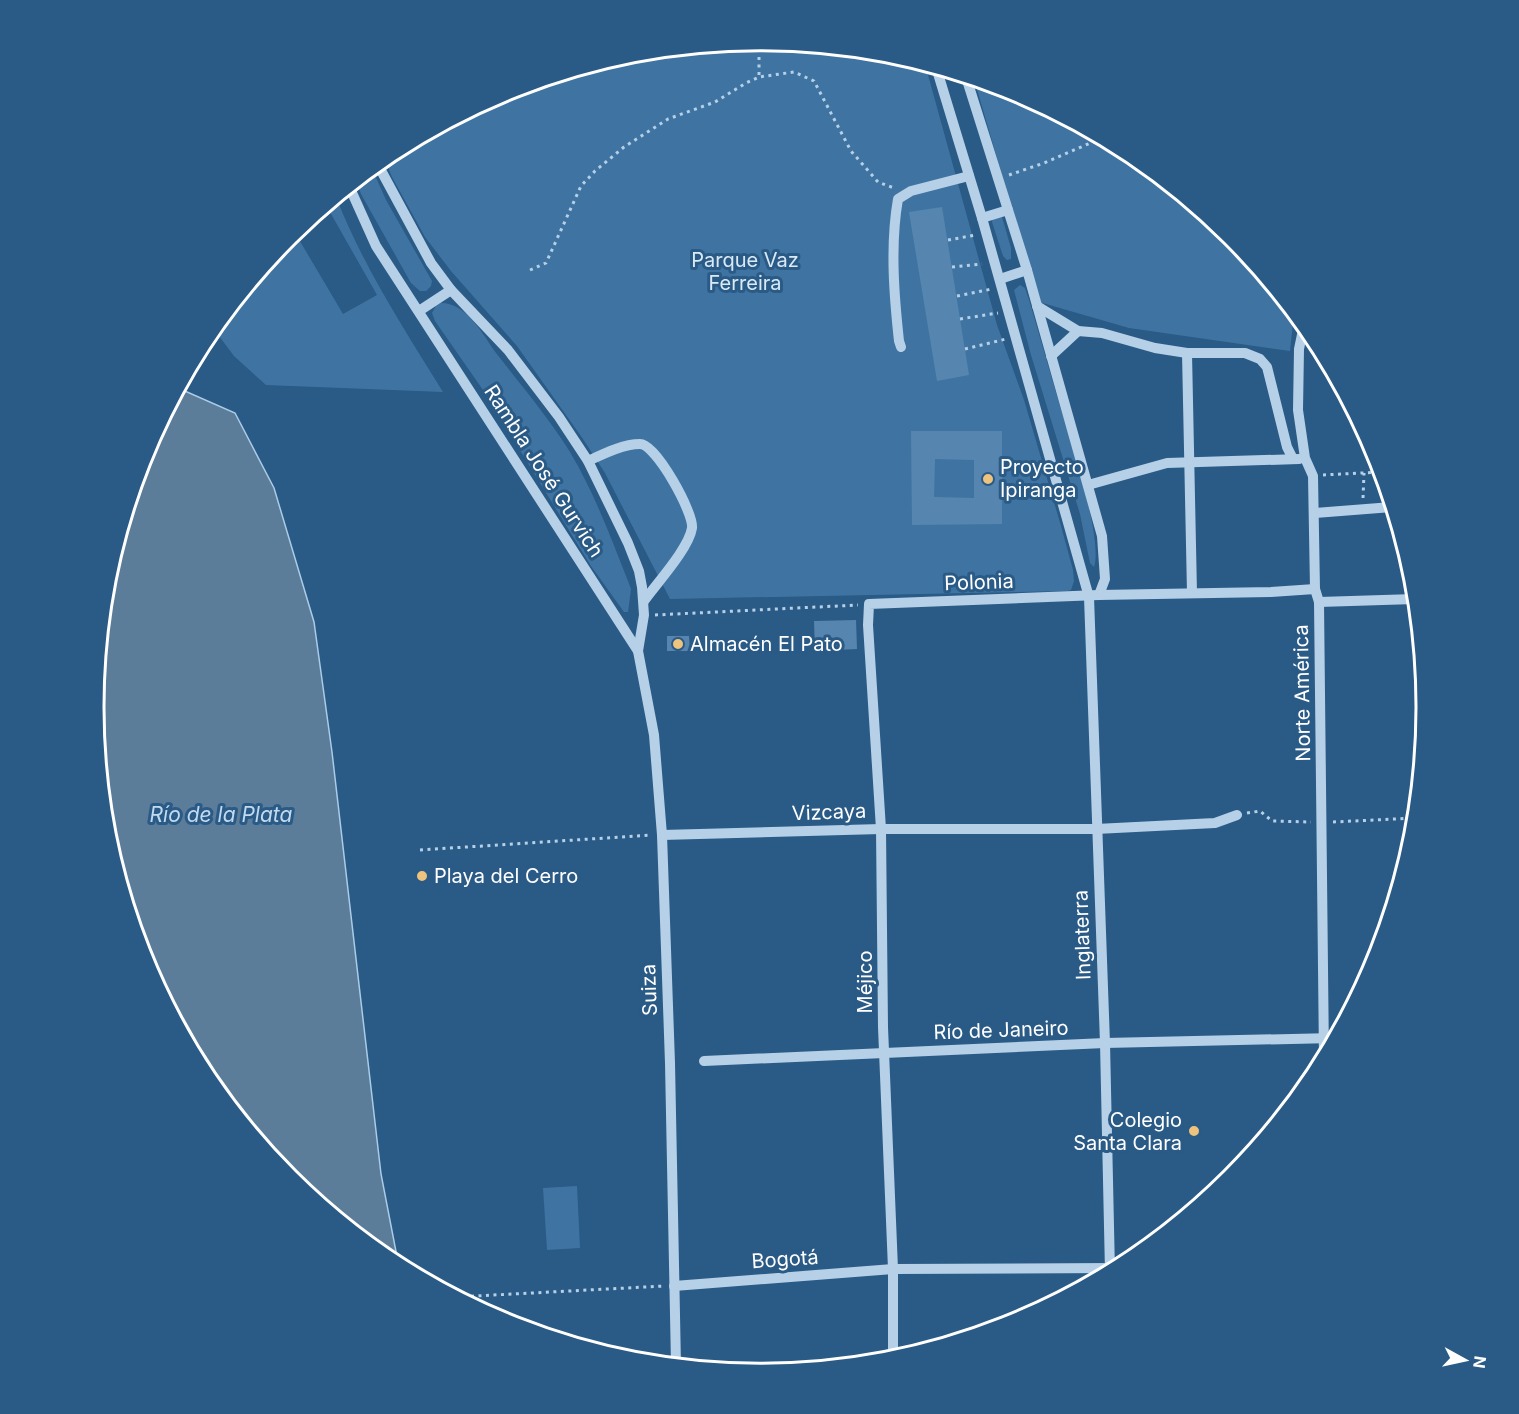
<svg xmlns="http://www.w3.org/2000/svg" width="1519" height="1414" font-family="Inter,sans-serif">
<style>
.green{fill:#3f74a2}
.water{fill:#5b7d9a;stroke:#aacce7;stroke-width:1.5}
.building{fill:#5686af;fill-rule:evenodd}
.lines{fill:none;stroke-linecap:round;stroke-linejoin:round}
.path{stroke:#b5d0e7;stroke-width:3;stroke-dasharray:3 4.5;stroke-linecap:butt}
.minor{stroke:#b5d0e7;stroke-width:10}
.poi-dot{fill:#eec37d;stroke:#2a5a86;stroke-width:2}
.labels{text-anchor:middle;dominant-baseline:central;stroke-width:6;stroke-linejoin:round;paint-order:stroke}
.park-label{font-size:20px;fill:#d9e9f6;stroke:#2a5a86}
.poi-label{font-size:20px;fill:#fff;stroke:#2a5a86;text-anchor:start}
.street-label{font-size:20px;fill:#fff;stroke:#2a5a86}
.water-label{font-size:21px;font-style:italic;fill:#c1daef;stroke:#2a5a86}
.rim{fill:none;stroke:#fff;stroke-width:3}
</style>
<rect width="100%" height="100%" fill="#2a5a86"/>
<!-- green -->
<g class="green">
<path d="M760 41 890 53 925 64 997 325 1024 400 1061 526 1073 570 1074 581 1071 590 1067 591 670 599 605 473 583 439 517 346 451 271 425 237 392 177 384 157 505 91 630 53Z"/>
<path d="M974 79 1015 91 1130 153 1231 236 1294 313 1290 351 1129 328 1039 302Z"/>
<path d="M369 170 374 173 386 200 432 281 431 286 426 291H420L411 283 361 194 356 180Z"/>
<path d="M336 197C363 266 404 329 443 392L266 385 234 356 213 328 294 231 343 314 377 295 326 205Z"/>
<path d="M993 216 1002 217 1011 248V259L1007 260 1003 256 992 222Z"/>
<path d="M1020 285 1025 288 1030 303C1039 334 1048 365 1057 396 1067 429 1104 539 1094 567L1090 563 1080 514 1031 355 1014 290Z"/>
<path d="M441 303C467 303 483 335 496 353 521 385 548 417 570 452 594 492 611 538 628 581L631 589 628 612H624L591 566 483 390 435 321 432 313 436 306Z"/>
<path d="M577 1186 580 1248 547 1250 543 1188Z"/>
</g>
<!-- water -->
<path class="water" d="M178 388 235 413 274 488 314 622 332 752 381 1174 399 1267 389 1261 288 1178 205 1077 144 962 106 837 93 707 106 577 144 452Z"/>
<!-- building -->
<g class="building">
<path d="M942 207 969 375 937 381 909 212Z"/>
<path d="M911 431H1002V524L912 525ZM935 459 974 460V498L934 497Z"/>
<path d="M856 620 857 649 815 651 814 621Z"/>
<path d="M667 636H689L690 651H667Z"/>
</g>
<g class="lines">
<!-- path -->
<g class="path">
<path d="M759 57V77"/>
<path d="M1009 175 1044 163 1102 138"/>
<path d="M948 240 976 235"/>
<path d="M952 267 982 264"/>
<path d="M530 270 546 263 581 186 595 171 624 147 668 119 715 102 746 83 759 77 794 72 814 81 851 151 878 182 894 188"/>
<path d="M957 296 992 289"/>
<path d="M960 319 998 313"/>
<path d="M965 349 1006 339"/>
<path d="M1323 475 1381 472"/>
<path d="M1363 498 1364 473"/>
<path d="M655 615 858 605"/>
<path d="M1247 813 1260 811 1272 821 1311 822"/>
<path d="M1333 822 1415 818"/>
<path d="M420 850 652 835"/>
<path d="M456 1297 664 1286"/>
</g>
<!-- minor -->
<g class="minor">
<path d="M936 67 982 218 1089 597 1105 1043 1110 1272"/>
<path d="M966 77 1027 270 1102 536 1105 579 1099 595"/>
<path d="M377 163 431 263 451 290 508 350 559 417 588 461 628 543 639 571 642 587 644 615 638 651 654 735 662 835 670 1063 676 1365"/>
<path d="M349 186 376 246 638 651"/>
<path d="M982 218 1008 210"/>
<path d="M1000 279 1027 270"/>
<path d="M1037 306 1078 331 1051 356"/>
<path d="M419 311 451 290"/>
<path d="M1304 325 1299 349 1298 410 1305 458 1313 476 1315 589 1319 602 1324 1059"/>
<path d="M1078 331 1102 333 1155 348 1187 353H1245L1260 359 1267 367 1287 447 1293 459"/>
<path d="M901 347 899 341C894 295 890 245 898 199L911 191 969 176"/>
<path d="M1187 353 1192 593"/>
<path d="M588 461C603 454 623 444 640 444 656 444 694 513 692 528 689 548 657 583 644 601"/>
<path d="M1088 485 1167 463 1299 459"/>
<path d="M1315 513 1392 507"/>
<path d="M1319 602 1415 599"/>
<path d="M662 835 881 829H1096L1215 823 1237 815"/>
<path d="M704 1061 1105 1043 1334 1038"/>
<path d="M674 1286 893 1269 1117 1268"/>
<path d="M893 1360V1269L883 1027 881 829 868 625 869 604 1099 595 1271 592 1315 589"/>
</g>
</g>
<!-- markers -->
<g class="poi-dot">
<circle cx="988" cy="479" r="6"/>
<circle cx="678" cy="644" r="6"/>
<circle cx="422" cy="876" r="6"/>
<circle cx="1194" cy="1131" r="6"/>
</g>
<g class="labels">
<!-- park labels -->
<g class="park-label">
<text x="745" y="260">Parque Vaz<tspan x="745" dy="23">Ferreira</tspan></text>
</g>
<!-- poi labels -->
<g class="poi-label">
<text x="1000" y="467">Proyecto<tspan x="1000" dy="23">Ipiranga</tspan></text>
<text x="690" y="644">Almacén El Pato</text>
<text x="434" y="876">Playa del Cerro</text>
<text x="1182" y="1120" text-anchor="end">Colegio<tspan x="1182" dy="23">Santa Clara</tspan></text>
</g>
<!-- street labels -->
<g class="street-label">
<text transform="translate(544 471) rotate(57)">Rambla José Gurvich</text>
<text transform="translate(979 582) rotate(-2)">Polonia</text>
<text transform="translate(1302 693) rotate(-91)">Norte América</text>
<text transform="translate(829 812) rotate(-2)">Vizcaya</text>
<text transform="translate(1082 935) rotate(-92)">Inglaterra</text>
<text transform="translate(865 982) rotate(-90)">Méjico</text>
<text transform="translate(649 990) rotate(-92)">Suiza</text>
<text transform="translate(1001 1030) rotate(-2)">Río de Janeiro</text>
<text transform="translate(785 1259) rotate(-4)">Bogotá</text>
</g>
<!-- water labels -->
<g class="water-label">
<text x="221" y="814">Río de la Plata</text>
</g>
</g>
<!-- crop -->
<path d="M0 0H1519V1414H0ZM104 707a656 656 0 1 1 1312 0a656 656 0 1 1-1312 0Z" fill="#2a5a86" fill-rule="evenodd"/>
<path class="rim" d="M104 707a656 656 0 1 1 1312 0a656 656 0 1 1-1312 0Z"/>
<!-- north arrow -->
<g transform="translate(1465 1360) rotate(98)" stroke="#2a5a86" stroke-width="4.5" paint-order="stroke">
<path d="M0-4.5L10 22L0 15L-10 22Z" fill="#ffffff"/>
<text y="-9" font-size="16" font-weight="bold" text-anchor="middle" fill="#ffffff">N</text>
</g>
</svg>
